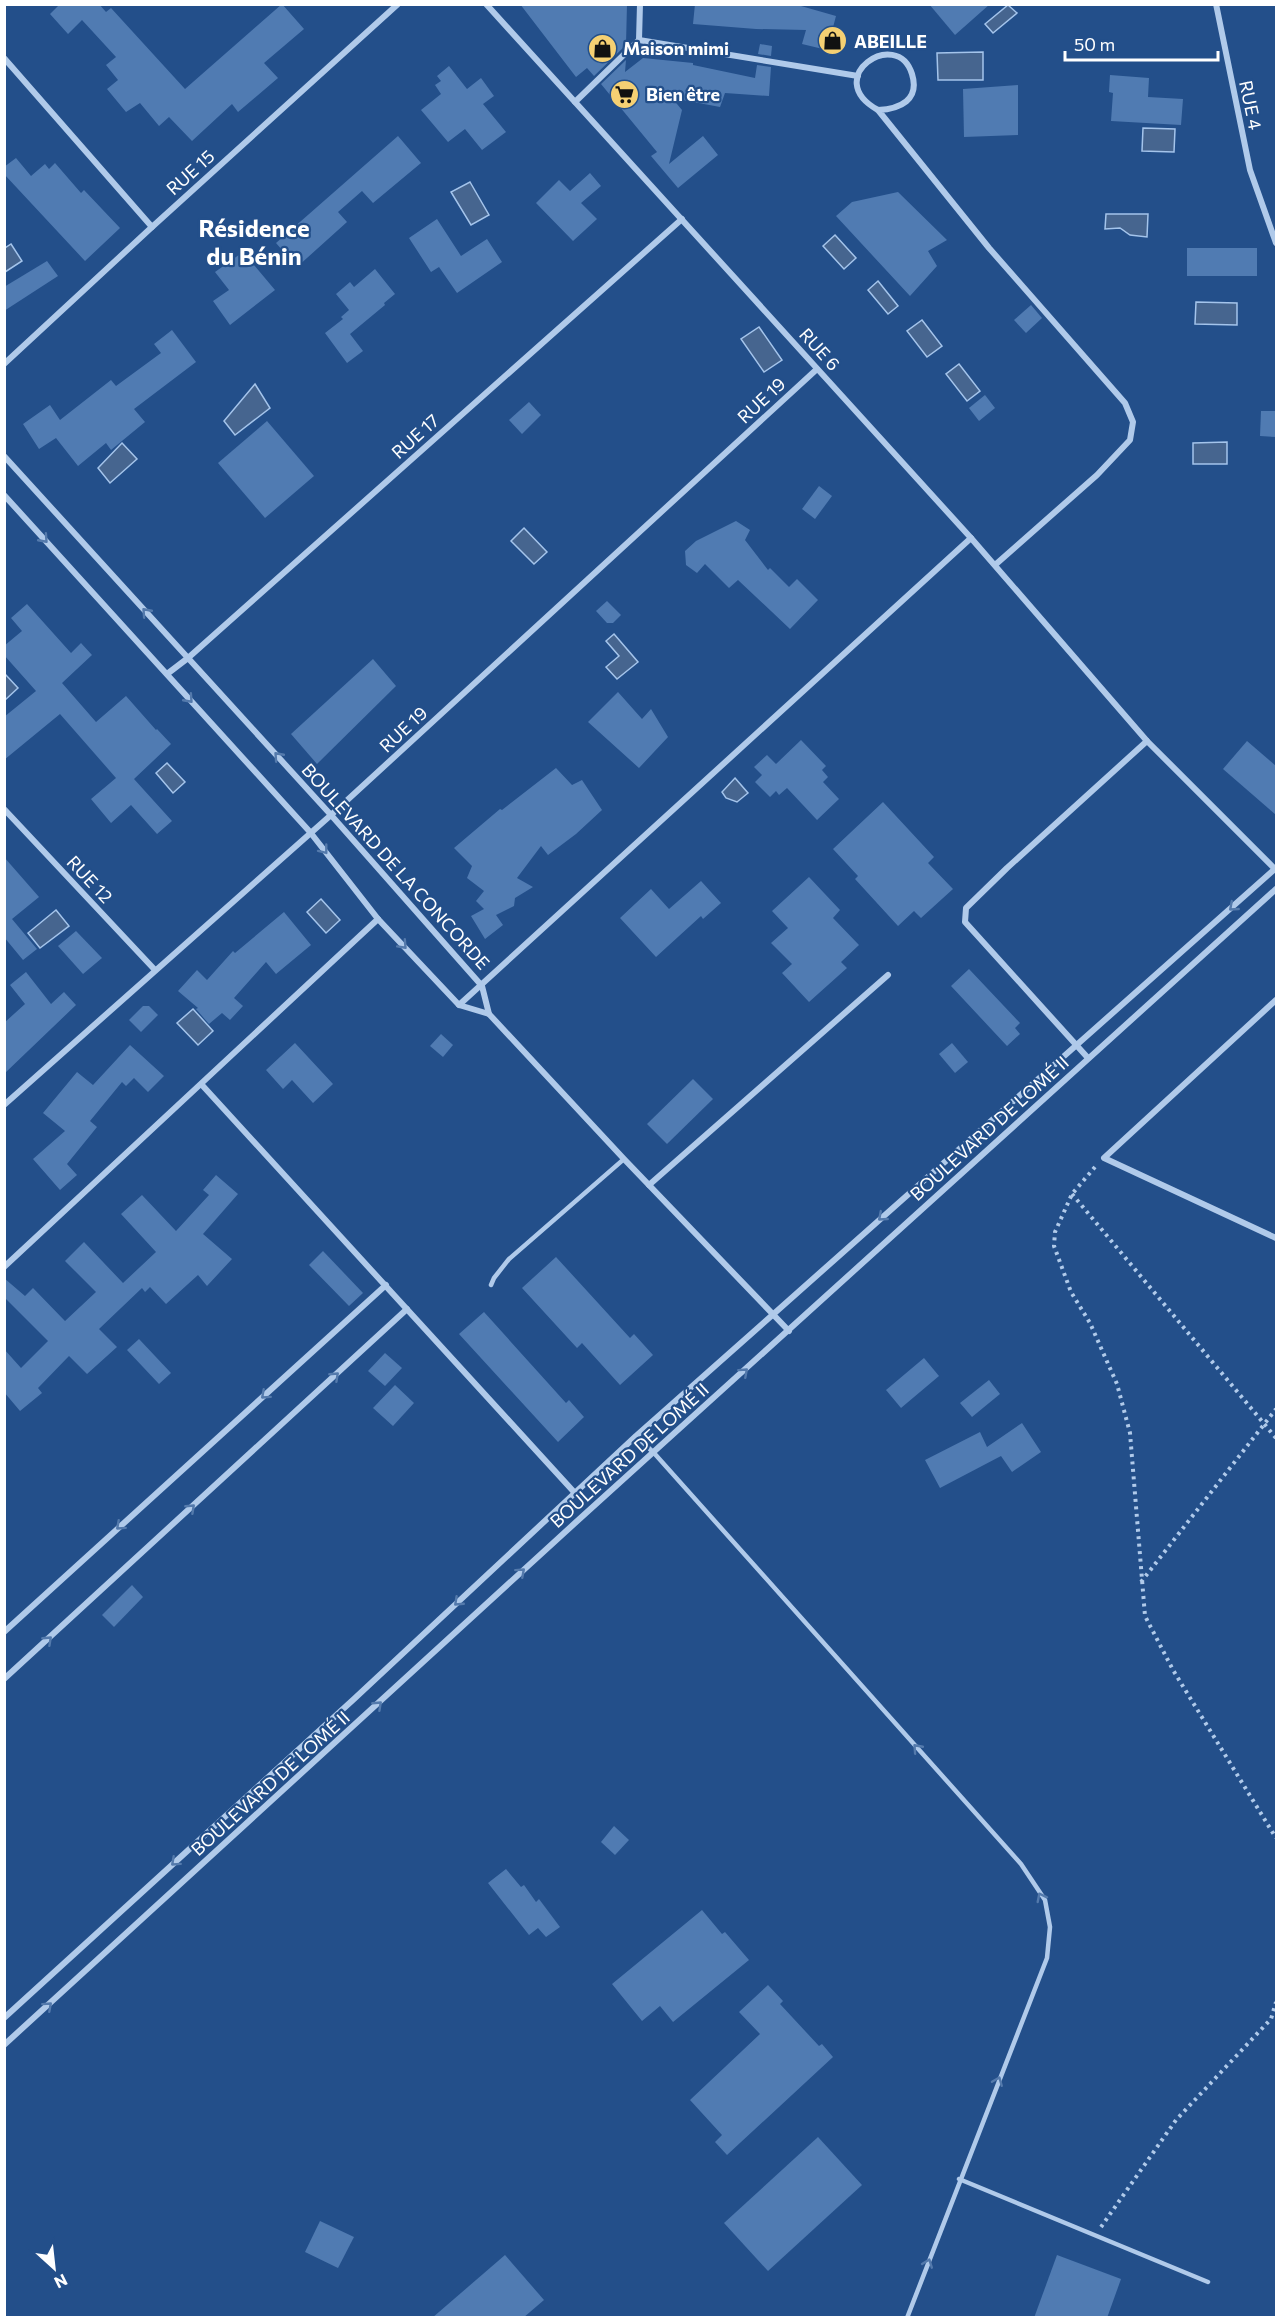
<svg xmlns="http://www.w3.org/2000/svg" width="1281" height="2322" font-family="Commissioner,sans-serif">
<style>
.water{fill:#46658f;stroke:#a4c4eb;stroke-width:1.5}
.building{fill:#507bb2}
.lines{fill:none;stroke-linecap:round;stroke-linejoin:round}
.path{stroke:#b0caea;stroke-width:4;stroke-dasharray:3 4.5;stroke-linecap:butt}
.service{stroke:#b0caea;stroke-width:4.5}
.minor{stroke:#b0caea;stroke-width:6}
.oneway{stroke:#547aac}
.labels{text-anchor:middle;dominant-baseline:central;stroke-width:4.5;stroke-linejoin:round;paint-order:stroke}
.poi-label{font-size:18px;font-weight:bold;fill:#fff;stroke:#234f8a;text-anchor:start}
.street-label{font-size:18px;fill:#fff;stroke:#234f8a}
.district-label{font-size:24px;font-weight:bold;fill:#fff;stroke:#234f8a}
</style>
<rect width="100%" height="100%" fill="#234f8a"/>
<!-- water -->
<g class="water">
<path d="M1008 5 1017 13 993 33 985 24Z"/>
<path d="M983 52V80H938L937 53Z"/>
<path d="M1143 128 1175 129 1174 152 1142 151Z"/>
<path d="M470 182 489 215 471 225 451 192Z"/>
<path d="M1106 214H1148L1147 237 1130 235 1120 228 1105 229Z"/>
<path d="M835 235 856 258 844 269 823 246Z"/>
<path d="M11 244 22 261 5 272V248Z"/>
<path d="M878 281 898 306 888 314 868 290Z"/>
<path d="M1196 302 1237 303V325L1195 324Z"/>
<path d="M922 320 942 346 927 357 907 331Z"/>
<path d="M759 327 782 360 764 372 741 339Z"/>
<path d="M959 364 980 391 967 401 946 374Z"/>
<path d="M255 384 270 408 235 435 224 421Z"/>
<path d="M1227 442V464H1193V443Z"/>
<path d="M122 443 137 459 110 483 98 468Z"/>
<path d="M524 528 547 552 534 564 511 541Z"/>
<path d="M614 634 638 662 617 679 606 667 619 656 606 641Z"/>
<path d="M5 674 18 688 5 700H4Z"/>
<path d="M167 763 185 782 173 793 156 773Z"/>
<path d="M735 778 748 793 737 802 726 798 722 792Z"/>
<path d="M321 899 340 920 326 933 307 912Z"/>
<path d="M56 910 69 926 40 948 28 933Z"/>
<path d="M193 1009 213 1031 198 1045 177 1023Z"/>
</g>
<!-- building -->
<g class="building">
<path d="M60 4H99L106 12 111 8 185 89 282 4 304 29 264 63 278 78 238 112 232 104 192 141 169 117 159 126 140 103 126 112 107 89 118 80 106 65 116 57 82 20 68 34 50 14Z"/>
<path d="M520 4H627L626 45 594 76 587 68 576 77Z"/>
<path d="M695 4H794L836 16 827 50 802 44 806 30 756 29 693 24Z"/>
<path d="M929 4H990L955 35Z"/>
<path d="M760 44 772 46 771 56 758 54Z"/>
<path d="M643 58 693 63V65L755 78 757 65 771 67 769 96 725 93 720 107 672 98 682 110 669 164 703 136 718 155 678 188 651 156 657 152 601 84 626 60 625 72Z"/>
<path d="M449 66 467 89 481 78 494 96 483 104 506 132 482 150 465 129 448 142 421 110 441 94 435 85 441 81 437 76Z"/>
<path d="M1110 75 1149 78 1148 97 1183 99 1181 125 1111 121 1113 93 1109 92Z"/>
<path d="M1018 85V135L964 137 963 89Z"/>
<path d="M398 136 421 163 373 203 362 191 338 212 347 222 297 267 276 243Z"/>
<path d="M16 158 31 176 45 164 49 169 55 163 81 193 84 190 120 228 85 261 4 174V167Z"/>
<path d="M590 173 601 186 581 203 597 219 573 241 536 203 559 180 570 191Z"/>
<path d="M898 192 947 240 928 251 937 266 910 296 836 216 852 202Z"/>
<path d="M437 219 461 256 487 239 502 262 457 293 439 267 431 272 409 238Z"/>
<rect x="1187" y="248" width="70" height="28"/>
<path d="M243 252 275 290 230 325 213 301 229 290 215 272Z"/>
<path d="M47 261 58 276 4 311V287Z"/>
<path d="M375 269 395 294 384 303 385 305 350 334 363 351 347 363 325 333 343 319 341 317 349 310 336 294 350 282 354 287Z"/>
<path d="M1031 305 1042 318 1026 333 1014 320Z"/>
<path d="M172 330 196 362 134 409 145 422 111 450 106 443 78 466 56 438 39 449 23 424 50 405 60 420 111 380 116 386 161 353 154 344Z"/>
<path d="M985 395 995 408 979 421 969 408Z"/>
<path d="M529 402 541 415 522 434 509 420Z"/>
<path d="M1261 411H1276V437L1260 436Z"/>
<path d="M267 421 314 476 265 518 218 463Z"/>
<path d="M819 486 832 496 815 519 802 509Z"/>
<path d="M736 521 750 530 745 540 768 570 770 568 789 587 797 579 818 600 790 629 738 580 729 588 705 564 697 573 686 565 685 551 696 541Z"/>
<path d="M607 601 621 615 613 623H607L596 611Z"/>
<path d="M27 604 71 653 81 643 92 655 62 683 96 722 126 696 156 730 157 729 171 744 134 779 172 821 157 834 131 805 111 823 91 799 116 778 60 714 4 760V717L36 691 4 655V646L22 631 11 618Z"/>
<path d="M373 659 396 686 317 764 291 734Z"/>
<path d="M618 692 642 719 651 709 668 737 639 768 588 722Z"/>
<path d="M801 740 826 766 822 770 828 777 823 782 839 799 817 820 787 788 779 795 776 791 770 797 755 782 762 775 754 767 767 755 776 764Z"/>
<path d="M1247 741 1276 766V815L1223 769Z"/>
<path d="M556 768 572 785 582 780 602 810 576 834 548 855 541 846 517 878 533 887 515 898 514 906 496 915 503 925 485 939 471 916 484 909 476 901 484 891 467 878 472 866 454 848 500 809 502 810Z"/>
<path d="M883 802 934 857 928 863 953 889 921 918 914 911 898 926 855 879 858 876 833 849Z"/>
<path d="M4 857 39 897 12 919 37 949 23 960 4 937Z"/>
<path d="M809 877 840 910 833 918 859 945 841 962 847 968 809 1002 782 973 792 964 771 943 788 928 772 911Z"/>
<path d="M701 881 721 903 703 919 701 916 656 957 620 918 651 889 669 909Z"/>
<path d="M284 912 311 945 276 974 266 962 234 998 243 1006 230 1020 222 1013 209 1024 196 1009 198 1008 178 991 197 970 207 980 233 951 235 953Z"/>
<path d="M76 931 102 958 83 974 58 946Z"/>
<path d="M969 969 1020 1023 1015 1028 1020 1034 1007 1046 951 986Z"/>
<path d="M26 972 51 1004 64 992 76 1005 4 1074V1023L25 1004 10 985Z"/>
<path d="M143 1006H149L158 1015 141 1032 129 1020Z"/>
<path d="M441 1034 453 1045 443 1057 430 1046Z"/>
<path d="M295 1043 333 1084 313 1103 292 1080 283 1089 266 1070Z"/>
<path d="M952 1043 968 1062 955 1073 939 1054Z"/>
<path d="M130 1045 164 1076 148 1092 134 1078 126 1086 122 1082 90 1121 97 1127 67 1164 77 1175 60 1190 33 1159 65 1131 43 1113 77 1072 93 1085Z"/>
<path d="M693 1079 713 1099 667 1144 647 1124Z"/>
<path d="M216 1175 238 1194 203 1234 232 1259 207 1286 198 1275 166 1304 150 1287 145 1292 142 1288 99 1329 117 1347 87 1374 69 1356 38 1388 42 1393 20 1411 4 1392V1349L21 1368 48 1341 4 1297V1278L25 1296 33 1288 65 1321 96 1292 65 1261 84 1242 123 1283 156 1252 121 1214 142 1195 176 1231 209 1195 203 1190Z"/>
<path d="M323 1251 363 1293 349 1306 309 1265Z"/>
<path d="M556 1257 630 1338 634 1334 653 1355 620 1385 582 1343 577 1348 522 1288Z"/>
<path d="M484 1312 566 1403 569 1400 584 1417 558 1442 459 1334Z"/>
<path d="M139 1339 171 1373 159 1384 127 1350Z"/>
<path d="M385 1353 402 1368 385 1386 368 1371Z"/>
<path d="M924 1358 939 1376 901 1408 886 1390Z"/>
<path d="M989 1380 1000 1394 972 1417 960 1403Z"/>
<path d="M395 1385 414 1403 393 1426 373 1408Z"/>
<path d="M1022 1423 1041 1452 1012 1472 1001 1456 940 1488 925 1460 980 1432 987 1447Z"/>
<path d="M132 1585 143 1597 114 1627 102 1615Z"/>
<path d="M614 1826 629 1840 615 1855 601 1842Z"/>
<path d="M506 1869 521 1887 524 1885 536 1902 539 1899 560 1927 546 1937 538 1928 529 1935 488 1883Z"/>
<path d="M702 1910 722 1934 725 1932 749 1960 673 2022 660 2006 642 2021 612 1984Z"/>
<path d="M768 1985 783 2001 780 2004 819 2046 822 2044 833 2057 727 2155 715 2142 722 2135 690 2100 760 2034 739 2012Z"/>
<path d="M818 2137 862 2185 768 2271 724 2223Z"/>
<path d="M320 2221 354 2237 338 2268 305 2252Z"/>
<path d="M505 2255 544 2300 523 2318H432Z"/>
<path d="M1057 2255 1121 2279 1107 2318H1034Z"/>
</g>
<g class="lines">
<!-- path -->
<g class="path">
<path d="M1095 1167 1072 1194 1055 1232 1054 1246 1071 1292 1090 1323 1117 1384 1130 1433 1145 1616 1173 1670 1276 1838"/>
<path d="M1072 1194 1276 1438"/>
<path d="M1141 1582 1276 1409"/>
<path d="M1101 2227 1176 2120 1271 2019 1276 2002"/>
</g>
<!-- service -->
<g class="service">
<path d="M491 1285 494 1278 509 1259 624 1159"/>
<path d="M636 1436 654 1453 1021 1864 1045 1900 1050 1927 1047 1958 907 2318"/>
<path d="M959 2179 1208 2282"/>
</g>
<!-- minor -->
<g class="minor">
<path d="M486 4 971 538 1147 741 1275 869"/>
<path d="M1216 4 1250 170 1276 243"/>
<path d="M639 40 858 76"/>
<path d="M4 58 152 227"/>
<path d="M575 102 639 40 640 4"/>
<path d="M878 110C900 109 920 100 912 74 897 26 820 78 878 110L989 248 1125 403 1133 422 1130 440 1097 475 995 565"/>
<path d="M4 364 152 227 398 4"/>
<path d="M4 456 331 815 482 986 489 1014 624 1159 789 1331"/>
<path d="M4 495 310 832 378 919 459 1005 489 1014"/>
<path d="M167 674 188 658 682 219"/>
<path d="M4 809 155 970"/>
<path d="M1276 1000 1104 1158 1276 1238"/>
<path d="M459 1005 971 538"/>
<path d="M1088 1058 965 922 966 908 1007 868 1147 741"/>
<path d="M202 1085 574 1492"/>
<path d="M4 1105 331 815 817 369"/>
<path d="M649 1185 888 975"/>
<path d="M4 1267 378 919"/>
<path d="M4 1632 386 1285"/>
<path d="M4 1679 407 1309"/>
<path d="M4 2018 354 1699 636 1436 1276 868"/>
<path d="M4 2045 575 1523 1276 889"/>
</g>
</g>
<!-- one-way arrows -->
<defs><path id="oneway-chevron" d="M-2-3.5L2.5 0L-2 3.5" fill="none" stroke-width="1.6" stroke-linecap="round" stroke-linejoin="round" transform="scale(1.5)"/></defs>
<g class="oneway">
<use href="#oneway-chevron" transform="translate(44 539) rotate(48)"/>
<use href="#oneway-chevron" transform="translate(146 612) rotate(-132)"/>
<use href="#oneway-chevron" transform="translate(189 699) rotate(48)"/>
<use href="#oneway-chevron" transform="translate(278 756) rotate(-132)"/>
<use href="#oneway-chevron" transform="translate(324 850) rotate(52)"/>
<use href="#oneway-chevron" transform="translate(1233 907) rotate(139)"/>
<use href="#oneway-chevron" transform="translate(403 945) rotate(47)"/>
<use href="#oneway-chevron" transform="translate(882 1217) rotate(139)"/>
<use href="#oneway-chevron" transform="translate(744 1372) rotate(-42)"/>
<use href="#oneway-chevron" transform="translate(335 1376) rotate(-43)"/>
<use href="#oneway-chevron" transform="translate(265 1395) rotate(138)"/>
<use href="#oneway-chevron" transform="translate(191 1508) rotate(-43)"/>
<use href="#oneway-chevron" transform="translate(120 1526) rotate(138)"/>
<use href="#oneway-chevron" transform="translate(521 1572) rotate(-42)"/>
<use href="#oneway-chevron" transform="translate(458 1602) rotate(137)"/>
<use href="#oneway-chevron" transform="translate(48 1640) rotate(-43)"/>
<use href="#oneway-chevron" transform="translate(378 1705) rotate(-43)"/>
<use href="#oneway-chevron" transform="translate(917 1748) rotate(-132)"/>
<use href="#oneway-chevron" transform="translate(175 1862) rotate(138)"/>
<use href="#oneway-chevron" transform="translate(1041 1897) rotate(-117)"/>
<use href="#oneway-chevron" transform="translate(48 2006) rotate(-42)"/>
<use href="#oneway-chevron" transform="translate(998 2081) rotate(-68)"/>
<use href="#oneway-chevron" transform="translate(928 2263) rotate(-69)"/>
</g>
<!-- icons -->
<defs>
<symbol id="shop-disc" viewBox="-11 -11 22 22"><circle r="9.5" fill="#f5d073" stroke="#234f8a"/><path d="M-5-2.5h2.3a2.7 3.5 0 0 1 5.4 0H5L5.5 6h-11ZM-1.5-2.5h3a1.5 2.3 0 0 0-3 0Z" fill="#111"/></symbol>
<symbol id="supermarket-disc" viewBox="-11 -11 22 22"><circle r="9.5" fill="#f5d073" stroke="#234f8a"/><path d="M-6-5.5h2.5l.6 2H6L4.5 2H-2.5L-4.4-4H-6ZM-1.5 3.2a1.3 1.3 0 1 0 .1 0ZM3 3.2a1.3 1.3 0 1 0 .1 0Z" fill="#111"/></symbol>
</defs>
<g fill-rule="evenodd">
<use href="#shop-disc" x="816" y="24" width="33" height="33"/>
<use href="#shop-disc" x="586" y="32" width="33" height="33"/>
<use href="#supermarket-disc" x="608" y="78" width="33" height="33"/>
</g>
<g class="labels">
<!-- poi labels -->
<g class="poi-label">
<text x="854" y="41">ABEILLE</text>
<text x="623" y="48">Maison mimi</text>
<text x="646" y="94">Bien être</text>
</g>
<!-- street labels -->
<g class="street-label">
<text transform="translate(1251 105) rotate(78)">RUE 4</text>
<text transform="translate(190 172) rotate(-42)">RUE 15</text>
<text transform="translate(820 349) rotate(48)">RUE 6</text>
<text transform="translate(761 400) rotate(-43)">RUE 19</text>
<text transform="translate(415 436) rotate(-42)">RUE 17</text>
<text transform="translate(403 729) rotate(-43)">RUE 19</text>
<text transform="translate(396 866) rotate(48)">BOULEVARD DE LA CONCORDE</text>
<text transform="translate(90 879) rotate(47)">RUE 12</text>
<text transform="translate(989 1128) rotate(-42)">BOULEVARD DE LOMÉ II</text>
<text transform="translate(629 1455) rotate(-42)">BOULEVARD DE LOMÉ II</text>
<text transform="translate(270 1783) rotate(-42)">BOULEVARD DE LOMÉ II</text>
</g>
<!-- district labels -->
<g class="district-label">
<text x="254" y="227">Résidence<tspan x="254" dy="28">du Bénin</tspan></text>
</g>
</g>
<!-- border -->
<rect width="1281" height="2322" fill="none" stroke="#ffffff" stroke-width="12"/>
<!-- north arrow -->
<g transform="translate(54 2268) rotate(153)" stroke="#234f8a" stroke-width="4.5" paint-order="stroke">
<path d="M0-4.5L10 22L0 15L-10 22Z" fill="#ffffff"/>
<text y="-9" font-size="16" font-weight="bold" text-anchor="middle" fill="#ffffff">N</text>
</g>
<!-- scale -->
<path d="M1065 51v9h153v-9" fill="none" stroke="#ffffff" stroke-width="3"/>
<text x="1074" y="51" font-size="18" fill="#ffffff" stroke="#234f8a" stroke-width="4.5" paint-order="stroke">50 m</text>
</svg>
